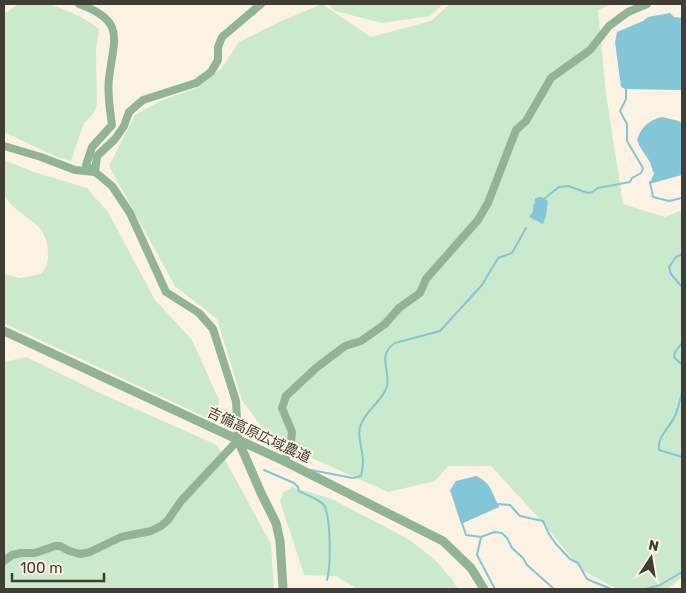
<svg xmlns="http://www.w3.org/2000/svg" width="686" height="593" font-family="Rubik,'Noto Sans JP',sans-serif">
<style>
.green{fill:#cbe9cc}
.water{fill:#82c6d7}
.lines{fill:none;stroke-linecap:round;stroke-linejoin:round}
.stream{stroke:#82c6d7;stroke-width:2}
.minor{stroke:#91b494;stroke-width:8}
.tertiary{stroke:#91b494;stroke-width:9}
.labels{text-anchor:middle;dominant-baseline:central;stroke-width:4;stroke-linejoin:round;paint-order:stroke}
.street-label{font-size:14px;fill:#403c36;stroke:#fbf2e3}
</style>
<rect width="100%" height="100%" fill="#fbf2e3"/>
<!-- green -->
<g class="green">
<path d="M19 4C28 4 37 3 46 4 57 5 93 21 99 30L96 49 97 105 93 114 84 123 71 161 57 157 4 132V14Z"/>
<path d="M322 4 371 37 431 21 450 4H612L598 10 606 94 623 204 665 217 682 210V577L668 589H617L582 570 538 517 491 466H448L435 481 388 492 314 459 261 426 242 400 217 319 175 286 109 166 135 115 160 101 196 88 221 69 239 42 279 22Z"/>
<path d="M329 4H443L430 16 382 23 335 11Z"/>
<path d="M4 160 34 172 87 188 108 212 155 300 192 340 219 400 218 421 207 418 4 323V274L20 278 41 274C47 267 48 262 48 253 48 218 16 219 5 195 1 186 4 170 4 160Z"/>
<path d="M26 357 102 394 217 445 271 544 274 589H4V362Z"/>
<path d="M292 487 332 499 408 539 433 558 451 578 458 589H358L336 576 304 575 280 501 283 493Z"/>
</g>
<!-- water -->
<g class="water">
<path d="M670 13 674 17 682 18V90L625 89 621 87 615 42 617 32 643 21 648 17Z"/>
<path d="M662 117 679 121 681 123 682 175 649 184 654 174 650 162 640 147 637 140C641 127 649 120 662 117Z"/>
<path d="M538 197H542L548 201 546 216 543 224 529 217 533 212V205L535 203V199Z"/>
<path d="M476 476C492 483 491 492 499 506V507L461 524 450 490 456 481Z"/>
</g>
<g class="lines">
<!-- stream -->
<g class="stream">
<path d="M650 182 653 197 669 201 682 198"/>
<path d="M544 199 559 187 568 186 588 193 592 192 598 188 630 182 632 178 641 173 643 168 627 141V124L620 111 626 99V87"/>
<path d="M682 254 676 257 669 267 671 274 682 287"/>
<path d="M682 343 675 352 674 357 682 365"/>
<path d="M682 377V386"/>
<path d="M682 392C680 400 678 409 675 416 670 427 657 437 659 450L682 457"/>
<path d="M264 470 294 483 298 487 299 491C306 495 319 499 324 505 331 517 331 567 327 580"/>
<path d="M311 470 353 478 361 476C362 471 363 466 363 461 363 450 357 438 360 427 364 412 380 403 386 389 393 373 375 356 395 343L440 331 482 285 498 258 512 253 526 228"/>
<path d="M497 504 510 505 520 516 543 521 549 534 556 544 570 559 578 563 587 579 611 589"/>
<path d="M462 523 466 535 481 537 477 555 495 589"/>
<path d="M481 537 494 532 502 533 507 538 512 548 523 558 527 565 554 589"/>
<path d="M646 589 660 585 682 572"/>
</g>
<!-- minor -->
<g class="minor">
<path d="M79 4C126 21 114 38 109 78 107 93 110 110 112 125L92 147 86 165 95 172"/>
<path d="M4 146 41 157 75 170 95 172"/>
<path d="M284 461 290 450 292 432 282 408 286 396 316 368 345 346 361 341 385 324 399 308 420 293 426 279 478 220 488 203 516 130 526 121 551 78 590 50 609 26 628 12 647 4"/>
<path d="M4 561 12 555 21 553H35L55 546H60L69 551 80 554 90 552 121 537 151 531 161 526 168 520 181 501 238 440 236 401 213 329 199 313 166 292 130 213 112 186 95 172 97 156 115 139 124 126 129 112 143 100 196 83 211 72 218 60V47L222 37 261 4"/>
</g>
<!-- tertiary -->
<g class="tertiary">
<path d="M4 331 284 461 443 541 471 568 484 589"/>
<path d="M238 440 261 493 276 523 280 541 283 589"/>
</g>
</g>
<g class="labels">
<!-- street labels -->
<g class="street-label">
<text transform="translate(259 435) rotate(25)">吉備高原広域農道</text>
</g>
</g>
<!-- border -->
<rect width="686" height="593" fill="none" stroke="#403c36" stroke-width="10"/>
<!-- north arrow -->
<g transform="translate(651 558) rotate(12)" stroke="#fbf2e3" stroke-width="4" paint-order="stroke">
<path d="M0-4L9 19L0 12L-9 19Z" fill="#403c36"/>
<text y="-8" font-size="14" font-weight="bold" text-anchor="middle" fill="#403c36">N</text>
</g>
<!-- scale -->
<path d="M12 573v8h92v-8" fill="none" stroke="#403c36" stroke-width="2.5"/>
<text x="20" y="573" font-size="15" fill="#403c36" stroke="#fbf2e3" stroke-width="4" paint-order="stroke">100 m</text>
</svg>
